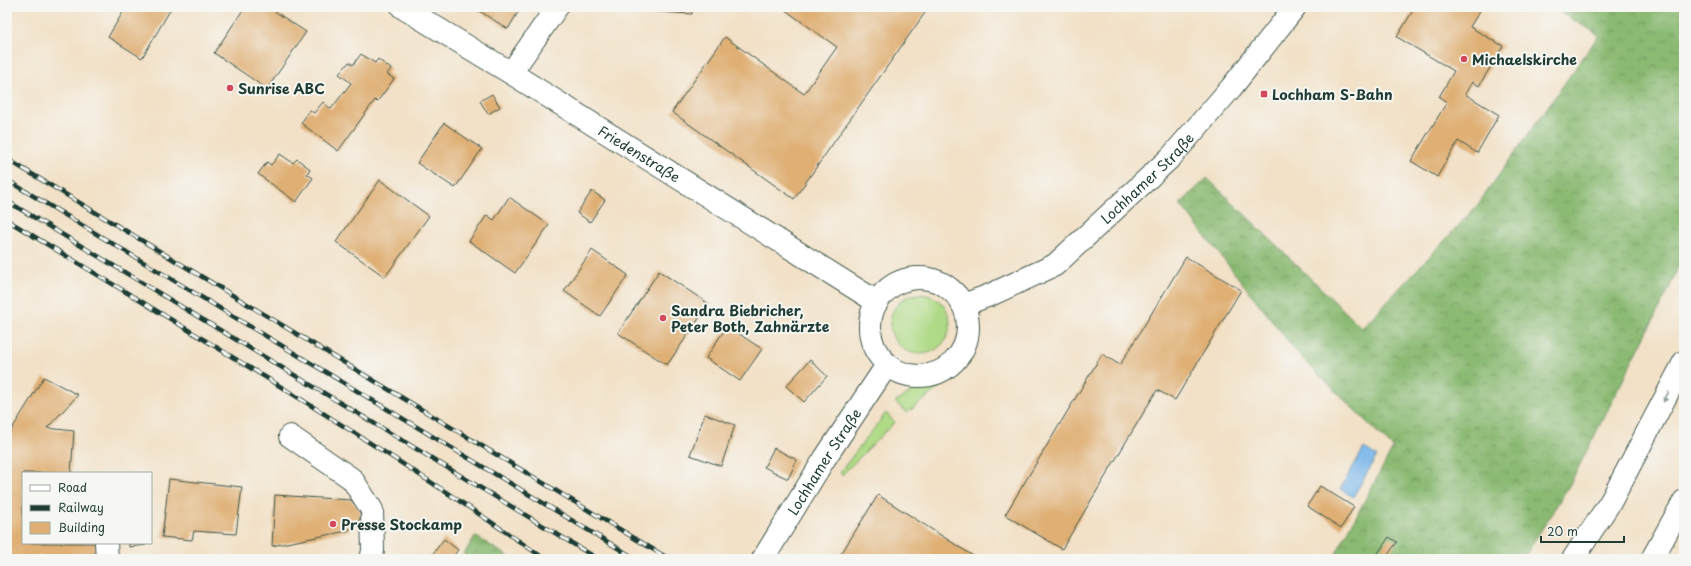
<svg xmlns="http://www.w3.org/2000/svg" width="1691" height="566" font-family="'Playpen Sans',sans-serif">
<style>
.green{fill:#afda86;stroke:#678c5d}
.forest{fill:url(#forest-crowns);stroke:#557c54}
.water{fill:#78b5ea;stroke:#4c798f}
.building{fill:#dfaf73}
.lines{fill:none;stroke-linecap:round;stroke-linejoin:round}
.minor-casing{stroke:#3f564a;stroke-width:24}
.highway-casing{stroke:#3f564a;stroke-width:24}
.minor{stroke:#fff;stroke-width:22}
.highway{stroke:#fff;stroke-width:22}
.rail-casing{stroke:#1f3d34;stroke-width:4.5}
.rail{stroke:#f6f6f2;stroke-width:3;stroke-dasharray:9;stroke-linecap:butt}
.oneway{fill:#8f9e9a}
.poi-dot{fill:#d1495b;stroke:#f6f6f2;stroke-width:1.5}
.labels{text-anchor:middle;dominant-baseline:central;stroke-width:4;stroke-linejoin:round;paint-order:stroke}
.poi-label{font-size:14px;font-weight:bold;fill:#1f3d34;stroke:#f6f6f2;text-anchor:start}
.street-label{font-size:14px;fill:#1f3d34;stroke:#f6f6f2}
</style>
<defs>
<pattern id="forest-crowns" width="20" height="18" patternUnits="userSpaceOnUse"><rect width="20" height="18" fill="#8bba73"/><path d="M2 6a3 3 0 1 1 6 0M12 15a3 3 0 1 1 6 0" fill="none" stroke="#71985f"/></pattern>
</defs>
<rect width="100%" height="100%" fill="#f6f6f2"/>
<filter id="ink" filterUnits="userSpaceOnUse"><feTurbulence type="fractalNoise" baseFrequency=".025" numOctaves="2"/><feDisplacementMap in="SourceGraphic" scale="8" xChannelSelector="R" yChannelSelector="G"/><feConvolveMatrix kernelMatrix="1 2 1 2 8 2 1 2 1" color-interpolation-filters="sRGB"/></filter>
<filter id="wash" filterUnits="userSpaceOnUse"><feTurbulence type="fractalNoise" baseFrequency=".012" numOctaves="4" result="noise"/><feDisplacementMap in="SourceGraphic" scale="16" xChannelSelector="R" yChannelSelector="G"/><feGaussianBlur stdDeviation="0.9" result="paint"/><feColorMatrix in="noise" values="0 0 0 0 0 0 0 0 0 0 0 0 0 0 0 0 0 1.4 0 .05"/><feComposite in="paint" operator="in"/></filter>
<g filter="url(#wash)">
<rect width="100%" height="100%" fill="#f2e1c7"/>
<!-- green -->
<g class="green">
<circle cx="920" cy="324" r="30"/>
<path d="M939 384 940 387 907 413 895 402 919 387Z"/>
<path d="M886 413 895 422 842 475 840 472Z"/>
</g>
<!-- forest -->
<g class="forest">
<path d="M1551 7H1684V253L1669 289 1569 486 1523 559H1333L1393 448 1300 356 1180 204 1207 178 1362 328 1476 207 1599 35Z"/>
<path d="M475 536 512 559H461Z"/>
</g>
<!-- water -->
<path class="water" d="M1364 448 1377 456 1353 497 1340 489Z"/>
<g id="blocks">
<!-- building -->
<g class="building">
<path d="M126 7H172L142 58 108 37Z"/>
<path d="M245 7H268L306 32 267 89 214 53Z"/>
<path d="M473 7H521L508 29Z"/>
<path d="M628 7H692V14L628 10Z"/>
<path d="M781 7H929L794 199 672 112 725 37 804 94 837 47Z"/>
<path d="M1415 7H1482L1470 27 1503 46 1479 86 1472 82 1465 94 1499 115 1477 153 1458 141 1437 177 1411 161 1447 102 1439 97 1454 71 1397 37Z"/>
<path d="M361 54 375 63 378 59 391 69 387 74 394 79 377 102 375 100 338 151 301 123 310 110 314 113 323 102 331 109 351 83 339 74 349 62 353 65Z"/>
<path d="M492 94 500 107 488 114 480 101Z"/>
<path d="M444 123 482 149 455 188 417 163Z"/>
<path d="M280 154 293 163 297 159 310 169 307 174 313 178 296 202 258 174 267 162 271 165Z"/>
<path d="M380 180 429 216 385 277 336 242Z"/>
<path d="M592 191 605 200 590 222 577 213Z"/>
<path d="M509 197 549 225 515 273 469 241 487 215 494 220Z"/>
<path d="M592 250 628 275 600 316 564 291Z"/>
<path d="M1186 257 1241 290 1175 400 1157 390 1062 549 1005 515 1102 354 1120 365Z"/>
<path d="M659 271 709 304 667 365 618 333Z"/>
<path d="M727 326 762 349 740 381 706 358Z"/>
<path d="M810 360 827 376 804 402 786 386Z"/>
<path d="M44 377 78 395 47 428 74 431 71 473H23V543H96L95 559H70L37 556V559H7V437Z"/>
<path d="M705 414 735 425 721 466 690 455Z"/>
<path d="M774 448 797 460 788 479 764 467Z"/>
<path d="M169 479 242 487 236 534 194 531 192 540 162 537Z"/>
<path d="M1320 486 1354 507 1341 528 1307 506Z"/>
<path d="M275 495 351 500 361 512 360 519 355 526 347 531 272 546Z"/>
<path d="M878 495 978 559H848L841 554Z"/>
<path d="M1389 537 1397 542 1385 559H1374Z"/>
<path d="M444 539 458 550 451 559H429Z"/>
<path d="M129 543H145L146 545 129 547Z"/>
</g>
</g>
</g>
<g filter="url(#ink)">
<use href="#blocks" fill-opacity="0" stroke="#3f564a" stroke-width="1"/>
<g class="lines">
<defs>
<g id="minor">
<path id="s1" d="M402 7 511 73 877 302"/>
<path d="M511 73 557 7"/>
<circle cx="919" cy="327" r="49"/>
<path id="s2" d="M963 305 990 295 1055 265 1171 157 1231 88 1295 7"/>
<path d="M290 436 352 479 372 510 373 551 371 559"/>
<path d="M106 543 107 559"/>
<path id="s3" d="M763 559 825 458 887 365"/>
</g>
<g id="highway">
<path d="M1573 559 1611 501 1684 362"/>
<path d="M1652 559 1684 501"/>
</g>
</defs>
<!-- minor casing -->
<use href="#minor" class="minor-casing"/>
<!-- highway casing -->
<use href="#highway" class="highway-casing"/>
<!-- minor -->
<use href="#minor" class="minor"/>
<!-- highway -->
<use href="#highway" class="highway"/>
<defs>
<g id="rail">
<path d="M7 159 669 559"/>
<path d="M7 180 636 559"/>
<path d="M7 201 598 559"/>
<path d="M7 220C188 330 371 438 545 559"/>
</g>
</defs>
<!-- rail casing -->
<use href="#rail" class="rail-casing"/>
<!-- rail -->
<use href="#rail" class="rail"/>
</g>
<!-- one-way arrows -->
<defs><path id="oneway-solid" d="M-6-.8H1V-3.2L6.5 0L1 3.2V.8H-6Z"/></defs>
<use class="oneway" href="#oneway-solid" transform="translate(1666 397) rotate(118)"/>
</g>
<!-- markers -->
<g class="poi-dot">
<circle cx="1464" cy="59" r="4"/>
<circle cx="230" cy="88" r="4"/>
<rect x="1260" y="90" width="8" height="8" rx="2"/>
<circle cx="663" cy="318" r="4"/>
<circle cx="333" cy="524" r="4"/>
</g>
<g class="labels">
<!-- poi labels -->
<g class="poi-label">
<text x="1472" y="59">Michaelskirche</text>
<text x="238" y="88">Sunrise ABC</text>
<text x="1272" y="94">Lochham S-Bahn</text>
<text x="671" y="310">Sandra Biebricher,<tspan x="671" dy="16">Peter Both, Zahnärzte</tspan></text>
<text x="341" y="524">Presse Stockamp</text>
</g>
<!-- street labels -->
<g class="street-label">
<text stroke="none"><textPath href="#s1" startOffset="279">Friedenstraße</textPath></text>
<text stroke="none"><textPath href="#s2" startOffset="227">Lochhamer Straße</textPath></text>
<text stroke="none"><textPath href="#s3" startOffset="115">Lochhamer Straße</textPath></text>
</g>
</g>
<!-- margin -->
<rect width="1691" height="566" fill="none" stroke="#f6f6f2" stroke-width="24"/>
<!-- legend -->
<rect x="22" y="472" width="130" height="72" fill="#f6f6f2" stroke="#a0aca6"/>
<rect x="30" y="485" width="20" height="6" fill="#ffffff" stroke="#a0aca6"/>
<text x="58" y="492" font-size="12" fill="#1f3d34">Road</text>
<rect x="30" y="505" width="20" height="6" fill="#1f3d34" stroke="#a0aca6"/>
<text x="58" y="512" font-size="12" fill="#1f3d34">Railway</text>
<rect x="30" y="522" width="20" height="12" fill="#dfaf73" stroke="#a0aca6"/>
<text x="58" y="532" font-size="12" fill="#1f3d34">Building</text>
<!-- scale -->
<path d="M1541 536v6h83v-6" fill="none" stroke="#1f3d34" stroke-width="2"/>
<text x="1547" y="536" font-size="12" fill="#1f3d34" stroke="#f6f6f2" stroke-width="3" paint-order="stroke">20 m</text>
</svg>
